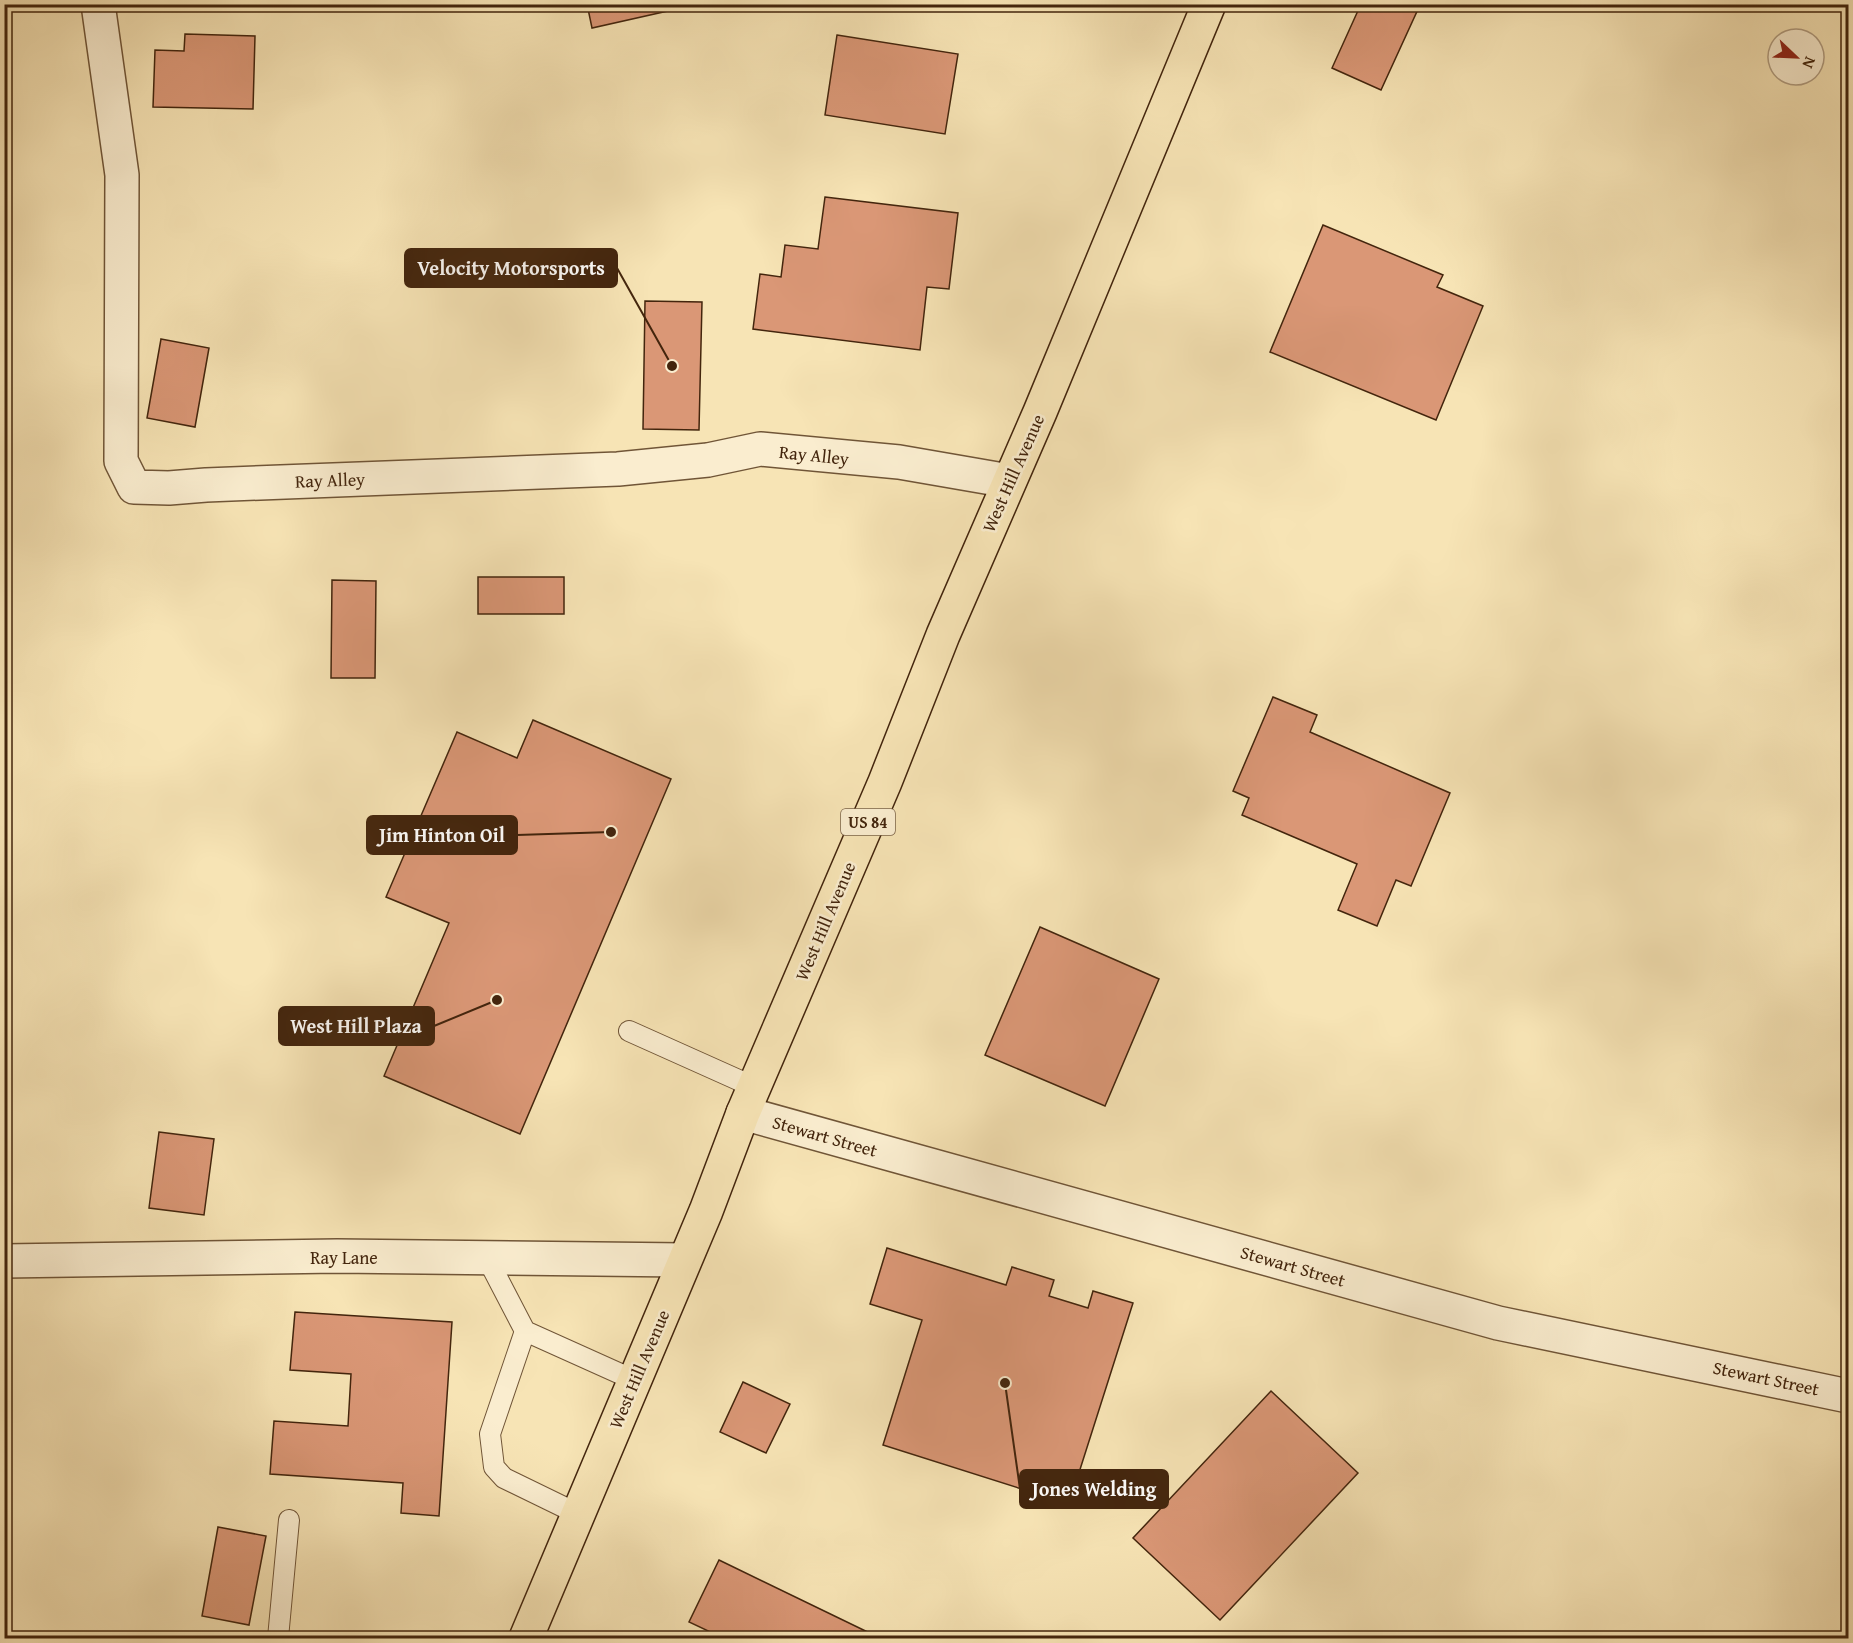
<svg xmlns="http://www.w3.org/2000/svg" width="1853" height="1643" font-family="'Gentium Book Plus',serif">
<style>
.building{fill:#da9776;stroke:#43250d;stroke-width:1.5}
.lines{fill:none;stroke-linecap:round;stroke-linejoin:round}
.lane-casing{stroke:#705537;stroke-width:22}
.street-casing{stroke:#705537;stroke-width:36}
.highway-casing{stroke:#43250d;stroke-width:36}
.lane{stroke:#faedcf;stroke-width:20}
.street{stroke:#faedcf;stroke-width:33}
.highway{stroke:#f7e4b5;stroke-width:33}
.labels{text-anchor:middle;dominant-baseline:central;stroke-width:5;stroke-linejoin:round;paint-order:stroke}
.shield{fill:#faedcf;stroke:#7a6147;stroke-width:1.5}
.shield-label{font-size:16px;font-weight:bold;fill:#43250d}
.street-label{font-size:18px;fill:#43250d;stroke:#faedcf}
.leader{fill:none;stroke:#43250d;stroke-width:2}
.callout-dot{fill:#43250d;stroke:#faedcf;stroke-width:2}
.callout{fill:#43250d;stroke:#43250d;stroke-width:2}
.callout-label{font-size:20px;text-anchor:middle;font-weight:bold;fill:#fff}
</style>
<rect width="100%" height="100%" fill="#f7e4b5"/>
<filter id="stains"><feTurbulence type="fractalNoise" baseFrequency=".00333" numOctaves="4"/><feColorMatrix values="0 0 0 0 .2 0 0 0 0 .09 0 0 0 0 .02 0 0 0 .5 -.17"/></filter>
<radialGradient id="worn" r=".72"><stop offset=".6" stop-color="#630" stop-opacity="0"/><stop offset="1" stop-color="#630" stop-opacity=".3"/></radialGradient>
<!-- building -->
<g class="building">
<path d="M587 4H699L592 28Z"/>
<path d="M1361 4H1413L1419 7 1381 90 1332 68Z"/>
<path d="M185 34 255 36 253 109 153 107 155 50 184 51Z"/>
<path d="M837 35 958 54 945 134 825 115Z"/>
<path d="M825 197 958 213 949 289 927 287 920 350 753 329 760 274 781 277 785 245 818 249Z"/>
<path d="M1323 225 1443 275 1437 287 1483 306 1436 420 1270 352Z"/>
<path d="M645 301 702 302 699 430 643 429Z"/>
<path d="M161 339 209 348 195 427 147 418Z"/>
<rect x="478" y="577" width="86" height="37"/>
<path d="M332 580 376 581 375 678H331Z"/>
<path d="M1273 697 1317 715 1310 732 1450 793 1411 886 1396 880 1377 926 1338 910 1357 864 1242 815 1249 798 1233 791Z"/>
<path d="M533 720 671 779 520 1134 384 1076 449 923 386 897 457 732 517 758Z"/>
<path d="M1040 927 1159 979 1105 1106 985 1055Z"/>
<path d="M159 1132 214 1139 204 1215 149 1208Z"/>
<path d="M887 1248 1006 1285 1012 1267 1054 1280 1049 1296 1088 1308 1093 1291 1133 1303 1069 1504 883 1445 922 1320 870 1304Z"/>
<path d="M295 1312 452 1322 439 1516 401 1513 403 1483 270 1474 274 1421 348 1426 351 1374 290 1370Z"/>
<path d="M743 1382 790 1404 766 1453 720 1432Z"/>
<path d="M1271 1391 1358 1473 1220 1620 1133 1538Z"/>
<path d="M218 1527 266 1536 249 1625 202 1616Z"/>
<path d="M719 1560 880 1638H723L689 1622Z"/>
</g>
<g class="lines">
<defs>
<g id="lane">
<path d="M629 1031 754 1087"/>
<path d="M487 1258 525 1331 634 1380"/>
<path d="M525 1331 490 1434 494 1467 504 1478 578 1514"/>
<path d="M278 1638 289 1520"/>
</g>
<g id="street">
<path d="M98 4 122 175 121 461 134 487 169 488 206 485 618 469 708 460 760 449 899 462 1009 481"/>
<path d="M743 1113 1498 1323 1848 1396"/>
<path d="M4 1261 337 1256 684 1260"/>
</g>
<path id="highway" d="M526 1638 706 1211 743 1113 885 782 943 635 1040 412 1209 4"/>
</defs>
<!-- lane casing -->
<use href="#lane" class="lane-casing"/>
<!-- street casing -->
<use href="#street" class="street-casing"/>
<!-- highway casing -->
<use href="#highway" class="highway-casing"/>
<!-- lane -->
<use href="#lane" class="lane"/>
<!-- street -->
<use href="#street" class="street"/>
<!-- highway -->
<use href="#highway" class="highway"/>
</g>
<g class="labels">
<!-- shield labels -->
<rect class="shield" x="841" y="809" width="54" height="26" rx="4.5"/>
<g class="shield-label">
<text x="868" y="822">US 84</text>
</g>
<!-- street labels -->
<g class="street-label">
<text transform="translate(814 455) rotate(6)">Ray Alley</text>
<text transform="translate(1013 473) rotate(-66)">West Hill Avenue</text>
<text transform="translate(330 480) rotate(-2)">Ray Alley</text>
<text transform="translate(825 921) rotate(-67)">West Hill Avenue</text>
<text transform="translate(825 1136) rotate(16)">Stewart Street</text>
<text x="344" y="1257">Ray Lane</text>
<text transform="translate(1293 1266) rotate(16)">Stewart Street</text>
<text transform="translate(639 1369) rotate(-67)">West Hill Avenue</text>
<text transform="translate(1766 1378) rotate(12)">Stewart Street</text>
</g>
</g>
<!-- callouts -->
<path class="leader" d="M672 366L617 268M611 832L517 835M497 1000L434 1026M1005 1383L1020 1489"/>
<g class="callout-dot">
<circle cx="672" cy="366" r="6"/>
<circle cx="611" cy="832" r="6"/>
<circle cx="497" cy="1000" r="6"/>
<circle cx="1005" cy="1383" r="6"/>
</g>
<g class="callout">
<rect x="405" y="249" width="212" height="38" rx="6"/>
<rect x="367" y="816" width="150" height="38" rx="6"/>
<rect x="279" y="1007" width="155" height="38" rx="6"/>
<rect x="1020" y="1470" width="148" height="38" rx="6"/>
</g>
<g class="callout-label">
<text x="511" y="275">Velocity Motorsports</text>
<text x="442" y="842">Jim Hinton Oil</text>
<text x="356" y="1033">West Hill Plaza</text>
<text x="1094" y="1496">Jones Welding</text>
</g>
<!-- margin -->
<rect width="1853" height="1643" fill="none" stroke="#f7e4b5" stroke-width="24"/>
<rect x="6" y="6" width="1841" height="1631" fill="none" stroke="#43250d" stroke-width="3"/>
<rect x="12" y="12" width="1829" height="1619" fill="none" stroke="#43250d" stroke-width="1.5"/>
<!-- north arrow -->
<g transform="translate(1796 57) rotate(113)"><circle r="28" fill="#faedcf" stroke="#b19d81" stroke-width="1.5"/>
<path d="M0-4.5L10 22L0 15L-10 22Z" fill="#8f2418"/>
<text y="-9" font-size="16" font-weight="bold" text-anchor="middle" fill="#43250d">N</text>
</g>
<rect width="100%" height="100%" filter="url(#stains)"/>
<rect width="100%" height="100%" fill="url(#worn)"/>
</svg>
